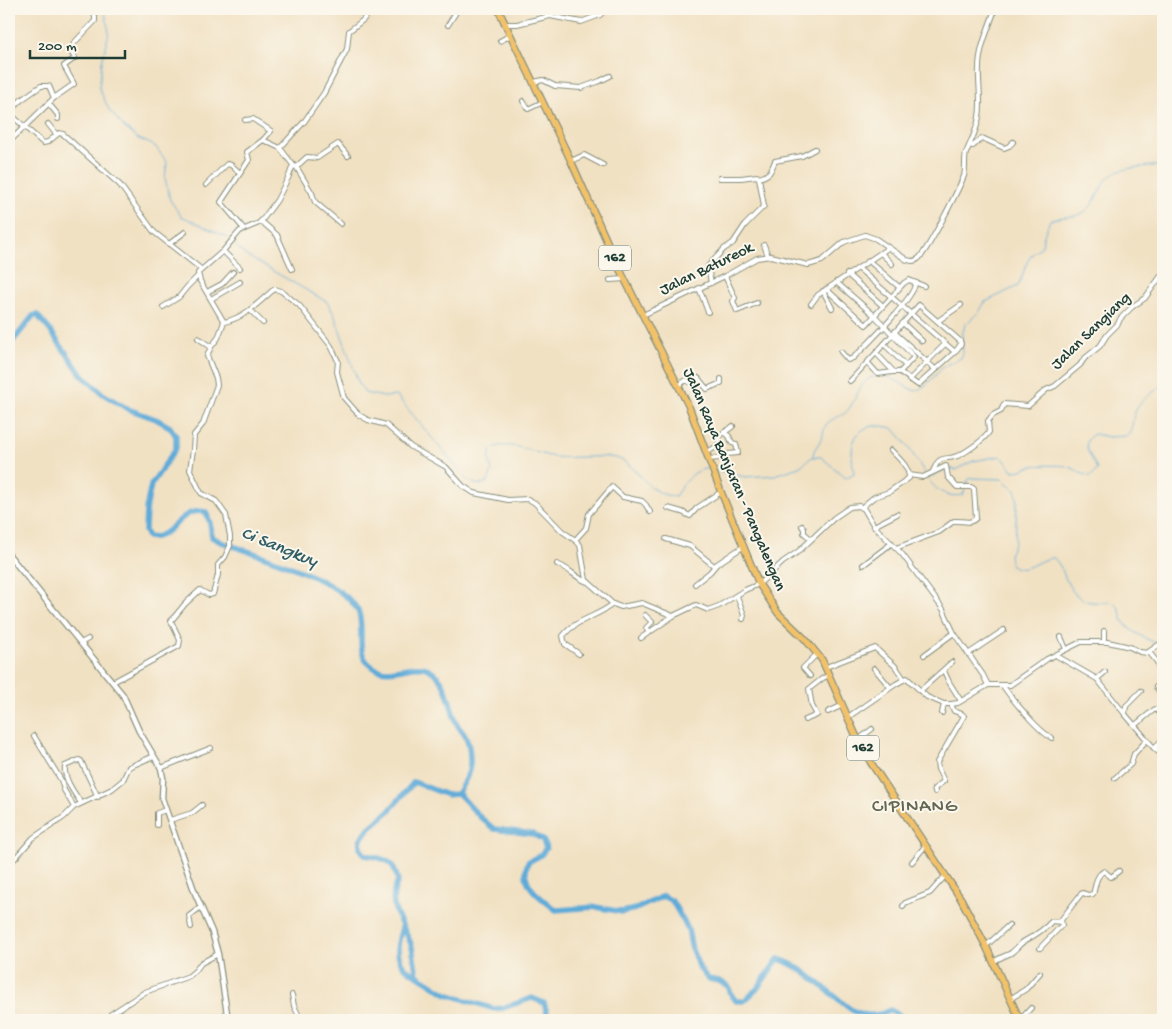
<svg xmlns="http://www.w3.org/2000/svg" width="1172" height="1029" font-family="'Gochi Hand',sans-serif">
<style>
.lines{fill:none;stroke-linecap:round;stroke-linejoin:round}
.stream{stroke:#5fabd8;stroke-width:1}
.river{stroke:#5fabd8;stroke-width:5.5}
.minor-casing{stroke:#888f7c;stroke-width:6}
.tertiary-casing{stroke:#888f7c;stroke-width:7}
.primary-casing{stroke:#888f7c;stroke-width:8}
.minor{stroke:#fff;stroke-width:4}
.tertiary{stroke:#fff;stroke-width:4.5}
.primary{stroke:#f2c26a;stroke-width:5.5}
.labels{text-anchor:middle;dominant-baseline:central;stroke-width:4;stroke-linejoin:round;paint-order:stroke}
.shield{fill:#fbf7ec;stroke:#61756b;stroke-width:1}
.shield-label{font-size:15px;font-weight:bold;fill:#1f3d34}
.street-label{font-size:16px;fill:#1f3d34;stroke:#fbf7ec}
.water-label{font-size:18px;font-style:italic;fill:#325e65;stroke:#fbf7ec}
.quarter-label{font-size:19px;letter-spacing:1px;fill:#636651;stroke:#fbf7ec}
</style>
<rect width="100%" height="100%" fill="#fbf7ec"/>
<filter id="ink" filterUnits="userSpaceOnUse"><feTurbulence type="fractalNoise" baseFrequency=".02" numOctaves="2"/><feDisplacementMap in="SourceGraphic" scale="10" xChannelSelector="R" yChannelSelector="G"/><feConvolveMatrix kernelMatrix="1 2 1 2 8 2 1 2 1" color-interpolation-filters="sRGB"/></filter>
<filter id="wash" filterUnits="userSpaceOnUse"><feTurbulence type="fractalNoise" baseFrequency=".0096" numOctaves="4" result="noise"/><feDisplacementMap in="SourceGraphic" scale="20" xChannelSelector="R" yChannelSelector="G"/><feGaussianBlur stdDeviation="1.12" result="paint"/><feColorMatrix in="noise" values="0 0 0 0 0 0 0 0 0 0 0 0 0 0 0 0 0 1.4 0 .05"/><feComposite in="paint" operator="in"/></filter>
<g filter="url(#wash)">
<rect width="100%" height="100%" fill="#f1e1c3"/>
<g class="lines">
<!-- stream -->
<g class="stream">
<path d="M104 9 109 32 102 62 99 88 109 110 124 127 137 138 155 146 167 162 165 178 170 200 181 216 227 237 245 255 327 302 334 314 359 384 365 393 384 397 397 396 468 481 479 485 488 482 492 471 489 458 491 449C509 439 536 454 554 457 570 459 608 454 619 459 642 469 647 496 675 496 683 485 694 467 709 469"/>
<path d="M813 456C813 449 818 446 821 439 824 435 823 429 826 425 831 417 842 418 848 410 858 397 859 379 877 376 893 374 902 387 916 391L926 385 944 366 961 358 963 353 962 335 965 325 979 312 985 302 1018 286C1027 268 1023 260 1042 246L1043 238 1050 220C1060 216 1071 218 1081 214 1098 206 1098 183 1113 174 1127 166 1148 167 1163 165"/>
<path d="M715 470 745 477 775 475 799 467 812 457H821L846 478 854 473C851 455 848 431 873 426 878 425 887 427 893 428L907 445 925 473"/>
<path d="M927 477 933 476 948 468 956 470 973 461 1001 456 1014 471C1022 471 1026 467 1033 466 1038 465 1060 465 1065 466 1075 467 1081 476 1091 476L1097 470C1094 458 1077 444 1094 434L1109 437 1127 436C1134 430 1131 419 1136 410 1141 400 1154 391 1163 385"/>
<path d="M928 478C935 491 948 498 963 495L968 480 971 478 1002 479 1015 490 1017 496V504L1015 541 1009 555 1011 565C1026 576 1039 557 1054 558 1066 570 1065 590 1082 599 1094 606 1109 599 1115 604 1121 608 1120 615 1123 621 1129 631 1148 640 1158 644"/>
</g>
<!-- river -->
<g class="river">
<path d="M9 346 33 316 37 315 49 329 82 375 103 394 128 409 156 419 170 427 176 436V448L151 485 146 509 145 531 148 537C150 537 153 538 156 537 174 533 183 506 206 512L210 523 212 537 221 542C253 553 344 580 358 611 366 628 353 655 373 667 389 678 414 661 429 669 448 680 449 704 456 722 458 728 464 732 466 738 469 744 470 754 470 760 471 773 463 784 457 794L447 795 414 782 389 811 369 828 360 840V848L365 855C385 859 393 858 398 881 384 907 405 924 412 947 414 956 415 966 417 975L447 994 494 1009 503 1008 532 998 544 1003 547 1013 545 1020"/>
<path d="M458 793 480 817 494 829 533 834 543 840 546 848 541 855 528 862C519 885 540 897 556 910L596 907 622 912 636 909 663 896 672 901 688 929 692 950 700 969 708 979 719 981 728 986 732 996 736 1001H744L757 989 778 959C800 965 819 984 837 998 842 1002 847 1007 852 1010 865 1017 878 1017 890 1010L898 1014 906 1020"/>
<path d="M402 928C395 948 395 967 417 975"/>
</g>
</g>
</g>
<g filter="url(#ink)">
<g class="lines">
<defs>
<g id="minor">
<path d="M506 24H517L550 16 581 22 600 15 606 9"/>
<path d="M448 25 458 9"/>
<path d="M500 41 511 35"/>
<path d="M534 82 543 80 555 86 581 88 600 81 610 76"/>
<path d="M523 101 528 109 543 102"/>
<path d="M49 104 58 115V119"/>
<path d="M9 113 43 143 48 142 59 133 63 134 120 185 154 232 201 269"/>
<path d="M9 113 21 100 41 86H49L54 98"/>
<path d="M245 120 253 119 271 131 263 140"/>
<path d="M48 124 56 134"/>
<path d="M9 142 54 98 74 84 64 66 75 58 71 52 74 43 95 21V16L90 9"/>
<path d="M970 145 973 146 982 138 1004 148 1009 146 1013 142"/>
<path d="M571 161 584 155 603 165"/>
<path d="M293 165 297 168 312 193 315 202 341 224"/>
<path d="M296 167 307 157 317 158 338 144 348 156"/>
<path d="M720 178H741L757 176 759 178"/>
<path d="M206 185 227 164 231 165 240 173"/>
<path d="M261 221 277 235 292 269"/>
<path d="M244 229 221 202 249 160 247 152 263 140 280 148"/>
<path d="M169 244 185 232"/>
<path d="M764 245 768 256"/>
<path d="M223 251 240 268"/>
<path d="M881 253 892 264"/>
<path d="M869 261 899 287"/>
<path d="M858 268 955 352"/>
<path d="M847 274 883 306"/>
<path d="M725 276 735 298 733 301 737 311 757 303"/>
<path d="M610 280 625 279"/>
<path d="M836 282 875 316 914 357 900 372"/>
<path d="M711 283 708 266 724 249 733 243 745 225 764 206 759 178C771 175 771 170 775 161L802 156 815 149"/>
<path d="M699 288 708 312"/>
<path d="M826 289 866 325 904 283 909 280 924 286"/>
<path d="M823 291 832 308"/>
<path d="M207 292 222 284 233 272"/>
<path d="M211 299 240 282"/>
<path d="M811 304 818 295 888 248"/>
<path d="M919 305 960 341 961 344 955 352 918 385 900 372H894L876 353Z"/>
<path d="M163 307 179 297 187 287 198 276"/>
<path d="M250 310 263 323"/>
<path d="M643 315 725 276 757 258 771 256 808 265 822 261 844 242 865 235 876 239 907 260C911 261 914 262 918 259 927 253 959 188 964 176 966 168 964 161 966 153 971 141 977 130 979 117 982 100 978 85 979 68 979 48 989 28 995 9"/>
<path d="M938 321 961 305"/>
<path d="M224 322C244 318 257 304 272 291L275 289 281 291 299 305 331 346 338 361 337 372 344 398 359 415 368 420 386 425 411 447 446 467 463 486 474 493 508 500 528 499 535 503 562 531 575 540 580 545 586 580 613 604 621 607 642 603 673 616 696 605 708 610 719 606 745 590 759 584 783 562 799 551 834 518 850 507 859 506 864 509 874 526 902 554 943 609 954 633 983 675 988 685"/>
<path d="M903 323 922 341"/>
<path d="M894 332 936 370"/>
<path d="M198 338 211 347"/>
<path d="M884 344 906 366"/>
<path d="M841 352 848 360 853 358C864 348 917 295 915 283"/>
<path d="M868 363 878 374 893 372"/>
<path d="M909 380 945 344"/>
<path d="M850 381 876 353"/>
<path d="M678 386 686 380 691 383 698 378 707 389 721 383V379"/>
<path d="M707 452 718 446C720 430 723 435 733 426"/>
<path d="M709 459 720 458 728 454 738 453 736 444 732 443 729 436 724 432"/>
<path d="M933 471C935 468 936 463 939 461 943 457 949 459 954 457 963 455 984 440 989 432L988 421 993 415 1001 411 1004 404 1028 406 1046 390 1055 386 1080 365 1084 359 1100 346 1107 335 1118 324 1120 319 1132 307 1145 298 1163 273"/>
<path d="M862 507 874 497 889 492 909 478C909 466 898 458 891 450"/>
<path d="M668 508 682 512 690 516 697 508 721 492"/>
<path d="M802 526 804 529V533L811 539"/>
<path d="M874 526 897 514"/>
<path d="M666 539 690 546 714 566 744 546"/>
<path d="M575 540 586 528 589 514 612 487 623 497 642 501 646 505 650 512"/>
<path d="M896 548 939 532 954 521C962 520 970 525 976 518L974 489 971 487H957L948 477 946 466 923 477 909 475"/>
<path d="M557 564C569 568 578 580 588 582"/>
<path d="M863 565 892 543"/>
<path d="M695 584 710 572 715 566"/>
<path d="M737 596 744 615 743 619"/>
<path d="M645 615 652 622 646 628 649 633"/>
<path d="M1104 631V642"/>
<path d="M1061 637 1066 649"/>
<path d="M641 638 673 616"/>
<path d="M81 643 88 639"/>
<path d="M1149 652 1157 662 1163 681 1156 687 1163 696"/>
<path d="M579 654 565 644 563 636C576 619 597 617 613 604"/>
<path d="M968 654 1004 630"/>
<path d="M924 655 954 633"/>
<path d="M1057 656 1097 679 1124 713 1154 748 1163 756"/>
<path d="M826 667 875 648 895 666 904 679"/>
<path d="M874 668 890 687"/>
<path d="M944 671 949 682 961 701"/>
<path d="M810 676 803 668 817 654"/>
<path d="M1097 679 1105 672"/>
<path d="M113 682 179 646 180 640 171 621 185 604 200 590 209 595 213 594 218 575V565L225 557 230 546V536L226 515 216 501 201 493 190 470 193 450 194 435 203 424 217 385 216 378 207 356 211 347 218 338 224 322 200 281 198 273 223 251 240 231 259 223 263 219 277 200 289 176 293 165 280 148 304 122 324 93 347 49 349 31 363 20 371 9"/>
<path d="M1003 686C1012 699 1039 732 1052 738"/>
<path d="M920 691 952 662"/>
<path d="M828 712 843 705"/>
<path d="M942 713 944 704"/>
<path d="M1125 714 1126 706 1141 691"/>
<path d="M848 717 896 684 907 678 927 697 944 704H951L958 703 988 685H1010L1047 659 1081 642H1108L1130 647 1140 652 1147 653 1163 642"/>
<path d="M805 720 817 715 812 706 809 689 823 678 830 675"/>
<path d="M1135 725 1155 709 1159 712 1163 709"/>
<path d="M34 736 61 780 64 790 74 807"/>
<path d="M858 740 872 729"/>
<path d="M1154 748 1163 739"/>
<path d="M161 768 211 748"/>
<path d="M1115 778 1131 764 1134 754 1147 740"/>
<path d="M935 792 934 789 944 781 938 769 937 762 964 716 962 714 954 711 951 704"/>
<path d="M81 803C75 794 63 778 65 766L79 760 81 761 98 797"/>
<path d="M170 820 192 813 202 805"/>
<path d="M157 825V813L166 810"/>
<path d="M912 862 926 845"/>
<path d="M9 865 33 838 64 817 74 807 112 789 123 780 129 767 154 756"/>
<path d="M903 906 905 903 930 893 946 875"/>
<path d="M191 927 189 916 201 907"/>
<path d="M986 946 1009 925"/>
<path d="M1040 948 1062 925 1061 920 1081 894 1083 893 1088 895 1093 894C1096 886 1095 876 1104 871L1111 877 1119 871"/>
<path d="M993 962C999 958 1005 956 1011 953 1015 950 1019 945 1023 942 1034 936 1044 930 1052 921L1060 922"/>
<path d="M292 995 294 1006 301 1020"/>
<path d="M1010 999 1026 989 1040 973"/>
<path d="M111 1014 145 992 189 976 196 970 201 963 218 954"/>
<path d="M1020 1020 1031 1008"/>
</g>
<path id="tertiary" d="M9 555 123 695 139 731 161 768 163 778 162 798 166 810 195 893 212 932 218 954 228 1020"/>
<path id="primary" d="M498 9 571 161 617 264 689 407 721 492 759 584 778 613 805 639 822 660 858 740 871 763 961 899 986 946 1020 1020"/>
</defs>
<!-- minor casing -->
<use href="#minor" class="minor-casing"/>
<!-- tertiary casing -->
<use href="#tertiary" class="tertiary-casing"/>
<!-- primary casing -->
<use href="#primary" class="primary-casing"/>
<!-- minor -->
<use href="#minor" class="minor"/>
<!-- tertiary -->
<use href="#tertiary" class="tertiary"/>
<!-- primary -->
<use href="#primary" class="primary"/>
</g>
</g>
<g class="labels">
<!-- shield labels -->
<g class="shield">
<rect x="599" y="245.5" width="32" height="25" rx="4"/>
<rect x="847" y="735.5" width="32" height="25" rx="4"/>
</g>
<g class="shield-label">
<text x="615" y="258">162</text>
<text x="863" y="748">162</text>
</g>
<!-- street labels -->
<g class="street-label">
<text transform="translate(707 270) rotate(-26)">Jalan Batureok</text>
<text transform="translate(1092 332) rotate(-44)">Jalan Sangiang</text>
<text transform="translate(733 480) rotate(67)">Jalan Raya Banjaran - Pangalengan</text>
</g>
<!-- water labels -->
<g class="water-label">
<text transform="translate(279 548) rotate(22)">Ci Sangkuy</text>
</g>
<!-- quarter labels -->
<g class="quarter-label">
<text x="915" y="807">CIPINANG</text>
</g>
</g>
<!-- margin -->
<rect width="1172" height="1029" fill="none" stroke="#fbf7ec" stroke-width="30"/>
<!-- scale -->
<path d="M30 50v8h95v-8" fill="none" stroke="#1f3d34" stroke-width="2.5"/>
<text x="38" y="50" font-size="15" fill="#1f3d34" stroke="#fbf7ec" stroke-width="4" paint-order="stroke">200 m</text>
</svg>
